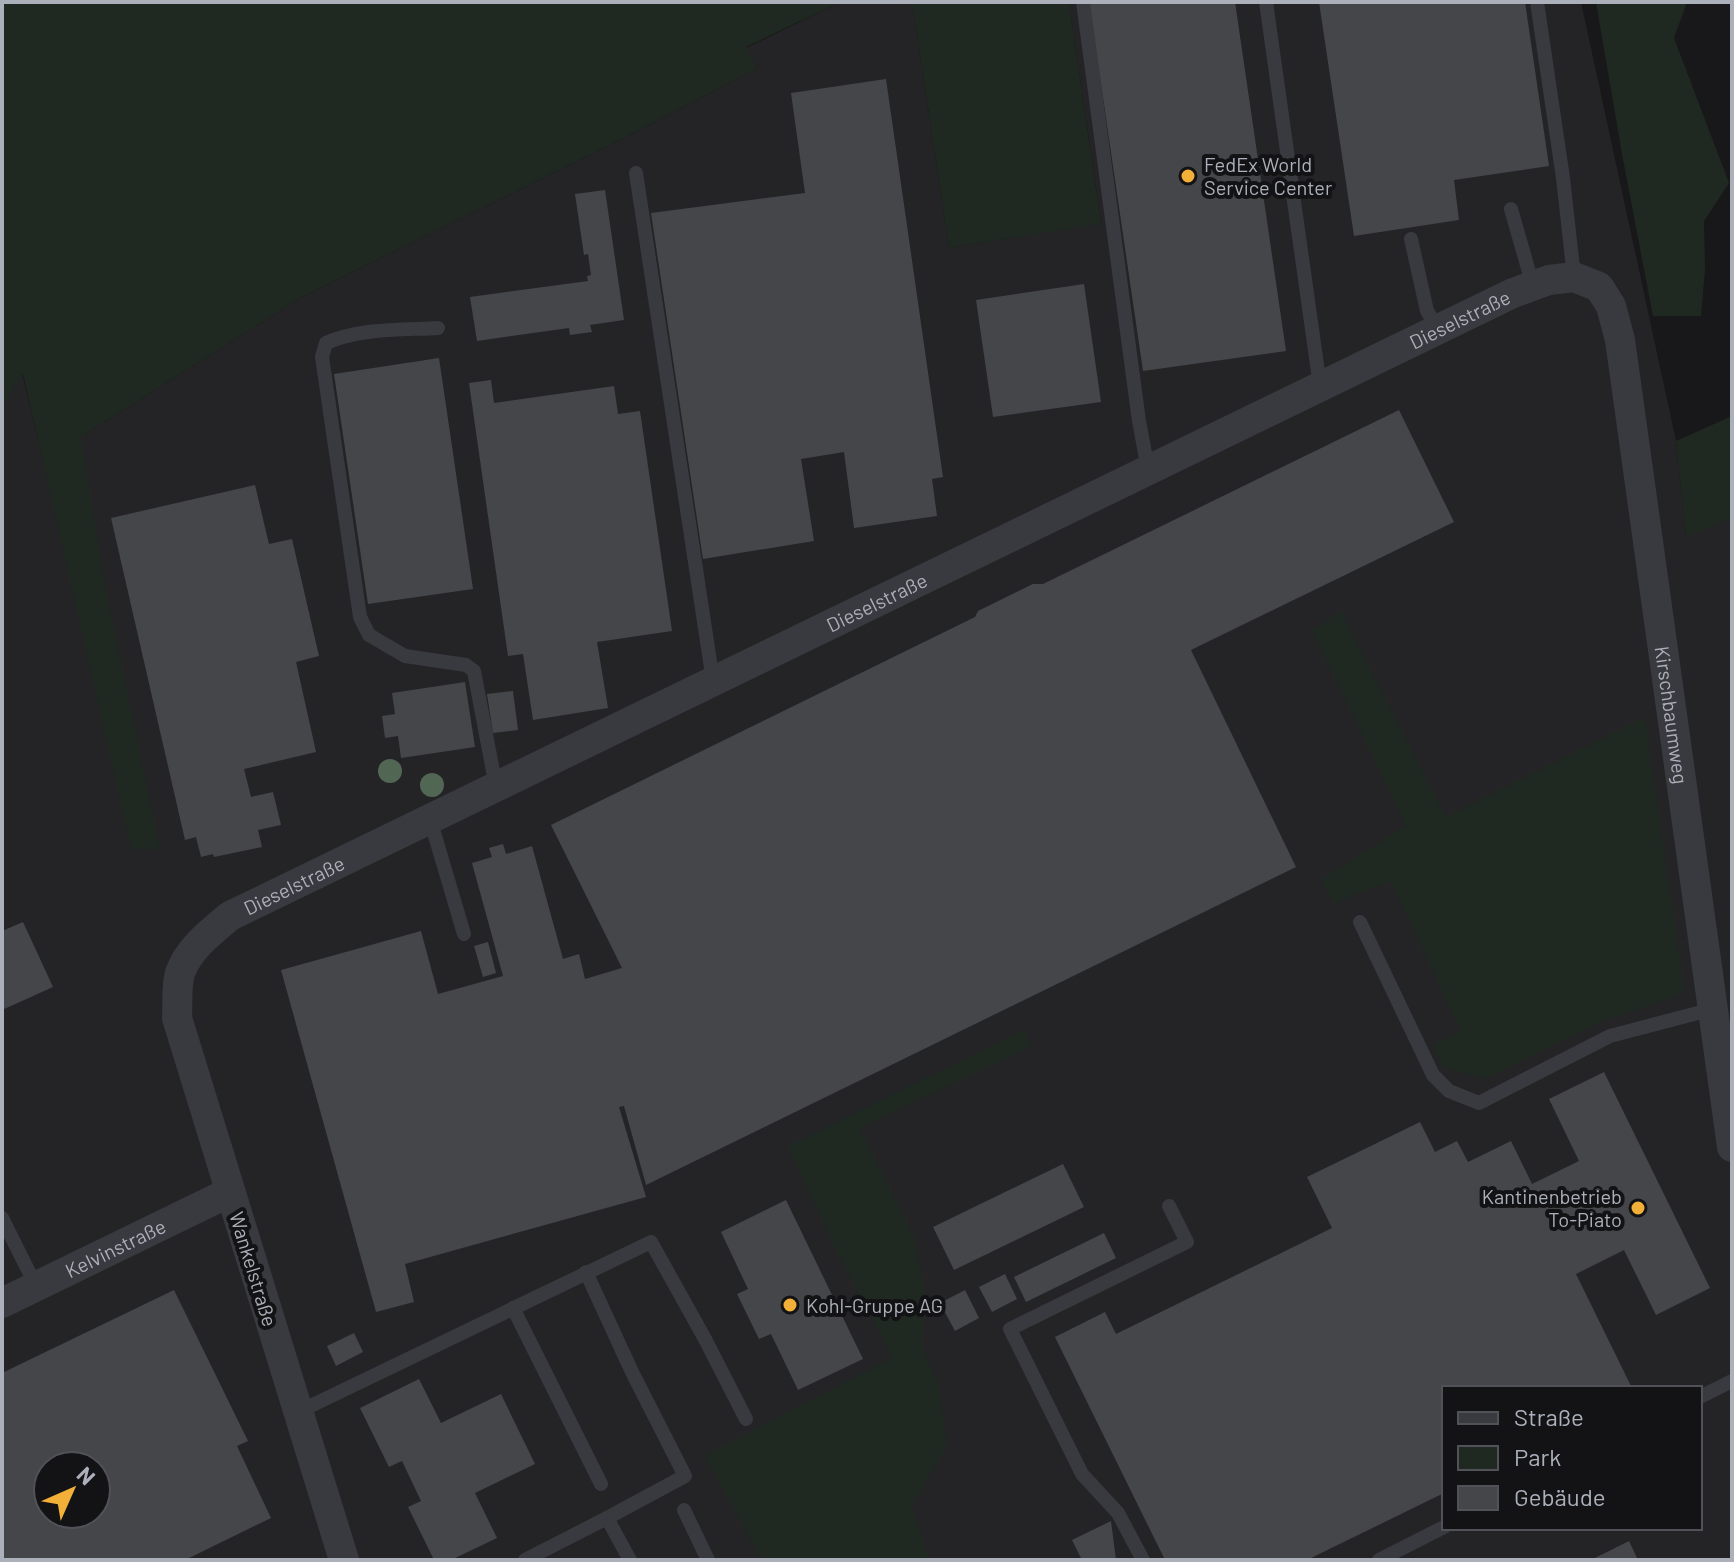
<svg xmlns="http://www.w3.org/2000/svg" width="1734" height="1562" font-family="Barlow,sans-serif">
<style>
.built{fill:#242427;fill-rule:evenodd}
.green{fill:#202921}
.building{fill:#45464a;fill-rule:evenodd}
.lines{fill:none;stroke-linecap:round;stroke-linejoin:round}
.service{stroke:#393a3f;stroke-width:14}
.minor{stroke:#393a3f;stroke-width:30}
.tree{fill:#526654}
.poi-dot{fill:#f2b038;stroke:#131315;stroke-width:3}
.labels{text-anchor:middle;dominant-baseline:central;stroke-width:8;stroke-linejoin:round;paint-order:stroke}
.poi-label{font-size:20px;fill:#abb0ba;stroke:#131315;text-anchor:start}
.street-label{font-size:20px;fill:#abb0ba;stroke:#131315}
</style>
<rect width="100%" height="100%" fill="#18181a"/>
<!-- built -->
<path class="built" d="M840 2H904L913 8 949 248 1101 223 1069 2H1581L1676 441 1686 536 1732 518V1560H2V407L22 373 45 469 81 437 300 298 622 139 758 68 746 48ZM1444 1388H1700V1528H1444ZM48 1466H96V1514H48Z"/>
<!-- green -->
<g class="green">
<path d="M2 2H840L746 47 758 68 622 139 300 298 81 437 104 579 160 849H131L23 374 2 407Z"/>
<path d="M904 2H1069L1101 224 949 248 913 8Z"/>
<path d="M1596 2H1687L1674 38 1729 183 1704 221 1705 269 1701 316H1653L1622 154Z"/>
<path d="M1732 416V518L1686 537 1676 441Z"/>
<path d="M1341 611 1446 817 1645 717 1685 993 1598 1023 1485 1079 1443 1067 1433 1044 1461 1032 1391 881 1334 903 1321 880 1406 825 1312 631Z"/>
<path d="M1024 1029 1032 1046 860 1128 914 1236 926 1296 922 1345 940 1390 947 1446 912 1505 929 1560H761L716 1476 704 1456 893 1357 835 1249 788 1146Z"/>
</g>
<!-- building -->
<g class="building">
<path d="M1089 2H1235L1286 351 1143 371Z"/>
<path d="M1319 2H1525L1549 166 1454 180 1459 220 1354 236Z"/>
<path d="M886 79 943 477 932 479 937 516 854 528 844 452 801 459 814 541 703 559 651 213 805 193 791 93Z"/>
<path d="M605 190 624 320 590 325 592 332 570 335 569 328 477 341 470 297 588 281 587 276 591 275 588 254 584 255 575 194Z"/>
<path d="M1084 284 1101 402 993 417 976 300Z"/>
<path d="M439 358 473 589 368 604 334 374Z"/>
<path d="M491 380 494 403 614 386 618 414 640 411 672 631 597 642 608 708 533 720 523 654 508 656 469 383Z"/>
<path d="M1399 410 1454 522 1191 650 1296 867 646 1185 624 1106 619 1107 646 1197 405 1264 414 1302 376 1312 281 970 421 931 438 994 503 976 472 863 492 857 489 848 503 844 506 854 532 846 563 959 579 954 585 979 622 968 551 825 975 617 978 611 1033 584H1043Z"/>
<path d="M255 485 269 544 292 539 319 656 296 662 316 752 244 769 251 797 273 792 281 825 258 830 262 847 214 857 213 854 201 857 196 837 185 840 111 518Z"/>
<path d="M465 682 475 747 401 758 398 736 385 738 382 716 395 714 392 693Z"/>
<path d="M513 691 518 730 493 733 487 694Z"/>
<path d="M23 922 53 987 2 1010V931Z"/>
<path d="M488 942 496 973 483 977 474 946Z"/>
<path d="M1604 1072 1710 1288 1656 1315 1624 1250 1576 1274 1632 1388H1444V1493L1307 1560H1165L1055 1337 1105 1312 1116 1334 1332 1228 1307 1177 1420 1122 1435 1152 1457 1141 1468 1162 1511 1141 1532 1184 1579 1161 1549 1099Z"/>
<path d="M1063 1164 1084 1207 954 1270 933 1227Z"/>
<path d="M786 1200 863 1359 798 1390 771 1334 759 1339 737 1294 748 1289 721 1232Z"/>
<path d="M1104 1233 1116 1258 1026 1302 1014 1277Z"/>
<path d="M1005 1274 1017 1299 992 1312 979 1287Z"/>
<path d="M174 1290 248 1441 237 1446 271 1518 185 1560H2V1373ZM48 1466H96V1514H48Z"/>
<path d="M965 1290 979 1318 955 1331 940 1303Z"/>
<path d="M354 1333 363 1352 336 1366 327 1346Z"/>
<path d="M419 1379 441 1423 501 1394 535 1464 475 1493 497 1538 451 1560H434L408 1507 421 1501 402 1461 389 1467 360 1408Z"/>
<path d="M1111 1521 1116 1560H1082L1072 1540Z"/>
<path d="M1629 1541 1638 1560H1591Z"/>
</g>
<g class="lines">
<!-- service -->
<g class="service">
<path d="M1083 2 1139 421 1148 469"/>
<path d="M1266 2 1320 386"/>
<path d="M1537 2 1563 178 1574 277"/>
<path d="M636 173 713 681"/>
<path d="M1511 209 1533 286"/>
<path d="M1411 239 1427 311 1438 329"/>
<path d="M438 328C402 330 360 328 326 343L322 357 360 617 369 635 405 656 466 665 474 671 496 787"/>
<path d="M430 819 464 934"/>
<path d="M1360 922 1433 1075 1449 1091 1479 1103 1610 1036 1713 1009"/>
<path d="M2 1218 36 1286"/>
<path d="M586 1272 632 1372 685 1476 607 1518"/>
<path d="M513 1308 601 1484"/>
<path d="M1700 1397 1732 1381"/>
<path d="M298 1412 651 1242 705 1339 746 1419"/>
<path d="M684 1510 708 1560"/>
<path d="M525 1560 607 1518 630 1560"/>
<path d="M1143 1560 1118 1513 1082 1474 1010 1329 1187 1242 1169 1206"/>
<path d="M1379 1560 1444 1527"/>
</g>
<!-- minor -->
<g class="minor">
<path id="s1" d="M2 1303 230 1192"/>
<path id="s2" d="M344 1560 177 1018C178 1004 176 986 180 973 189 948 211 932 230 916L1513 293 1549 280 1574 277 1599 287 1611 306 1620 340 1732 1147"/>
</g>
</g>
<!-- trees -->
<g class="tree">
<circle cx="390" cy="771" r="12"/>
<circle cx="432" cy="785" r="12"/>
</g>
<!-- markers -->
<g class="poi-dot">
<circle cx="1188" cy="176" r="8"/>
<circle cx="1638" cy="1208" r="8"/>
<circle cx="790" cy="1305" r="8"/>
</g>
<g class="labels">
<!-- poi labels -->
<g class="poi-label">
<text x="1204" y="164">FedEx World<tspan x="1204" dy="23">Service Center</tspan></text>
<text x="1622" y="1196" text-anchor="end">Kantinenbetrieb<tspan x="1622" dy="23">To-Piato</tspan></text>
<text x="806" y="1305">Kohl-Gruppe AG</text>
</g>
<!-- street labels -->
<g class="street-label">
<text stroke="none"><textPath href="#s2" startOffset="2056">Dieselstraße</textPath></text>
<text stroke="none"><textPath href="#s2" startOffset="1408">Dieselstraße</textPath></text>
<text stroke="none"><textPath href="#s2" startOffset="2642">Kirschbaumweg</textPath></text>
<text stroke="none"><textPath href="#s2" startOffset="760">Dieselstraße</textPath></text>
<text stroke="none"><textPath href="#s1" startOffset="126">Kelvinstraße</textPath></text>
<text transform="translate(254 1269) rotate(73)">Wankelstraße</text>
</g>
</g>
<!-- border -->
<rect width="1734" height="1562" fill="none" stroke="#abb0ba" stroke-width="8"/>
<!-- legend -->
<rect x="1442" y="1386" width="260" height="144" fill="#131315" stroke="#505257" stroke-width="2"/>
<rect x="1458" y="1412" width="40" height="12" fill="#393a3f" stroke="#505257" stroke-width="2"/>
<text x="1514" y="1426" font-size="24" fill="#abb0ba">Straße</text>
<rect x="1458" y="1446" width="40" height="24" fill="#202921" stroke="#505257" stroke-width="2"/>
<text x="1514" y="1466" font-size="24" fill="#abb0ba">Park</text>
<rect x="1458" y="1486" width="40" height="24" fill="#45464a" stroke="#505257" stroke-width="2"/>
<text x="1514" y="1506" font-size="24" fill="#abb0ba">Gebäude</text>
<!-- north arrow -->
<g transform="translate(72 1490) rotate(45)"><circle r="38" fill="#131315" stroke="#505257" stroke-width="2"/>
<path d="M0-6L14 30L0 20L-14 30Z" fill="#f2b038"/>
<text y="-12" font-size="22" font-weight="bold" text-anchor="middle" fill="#abb0ba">N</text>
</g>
</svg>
